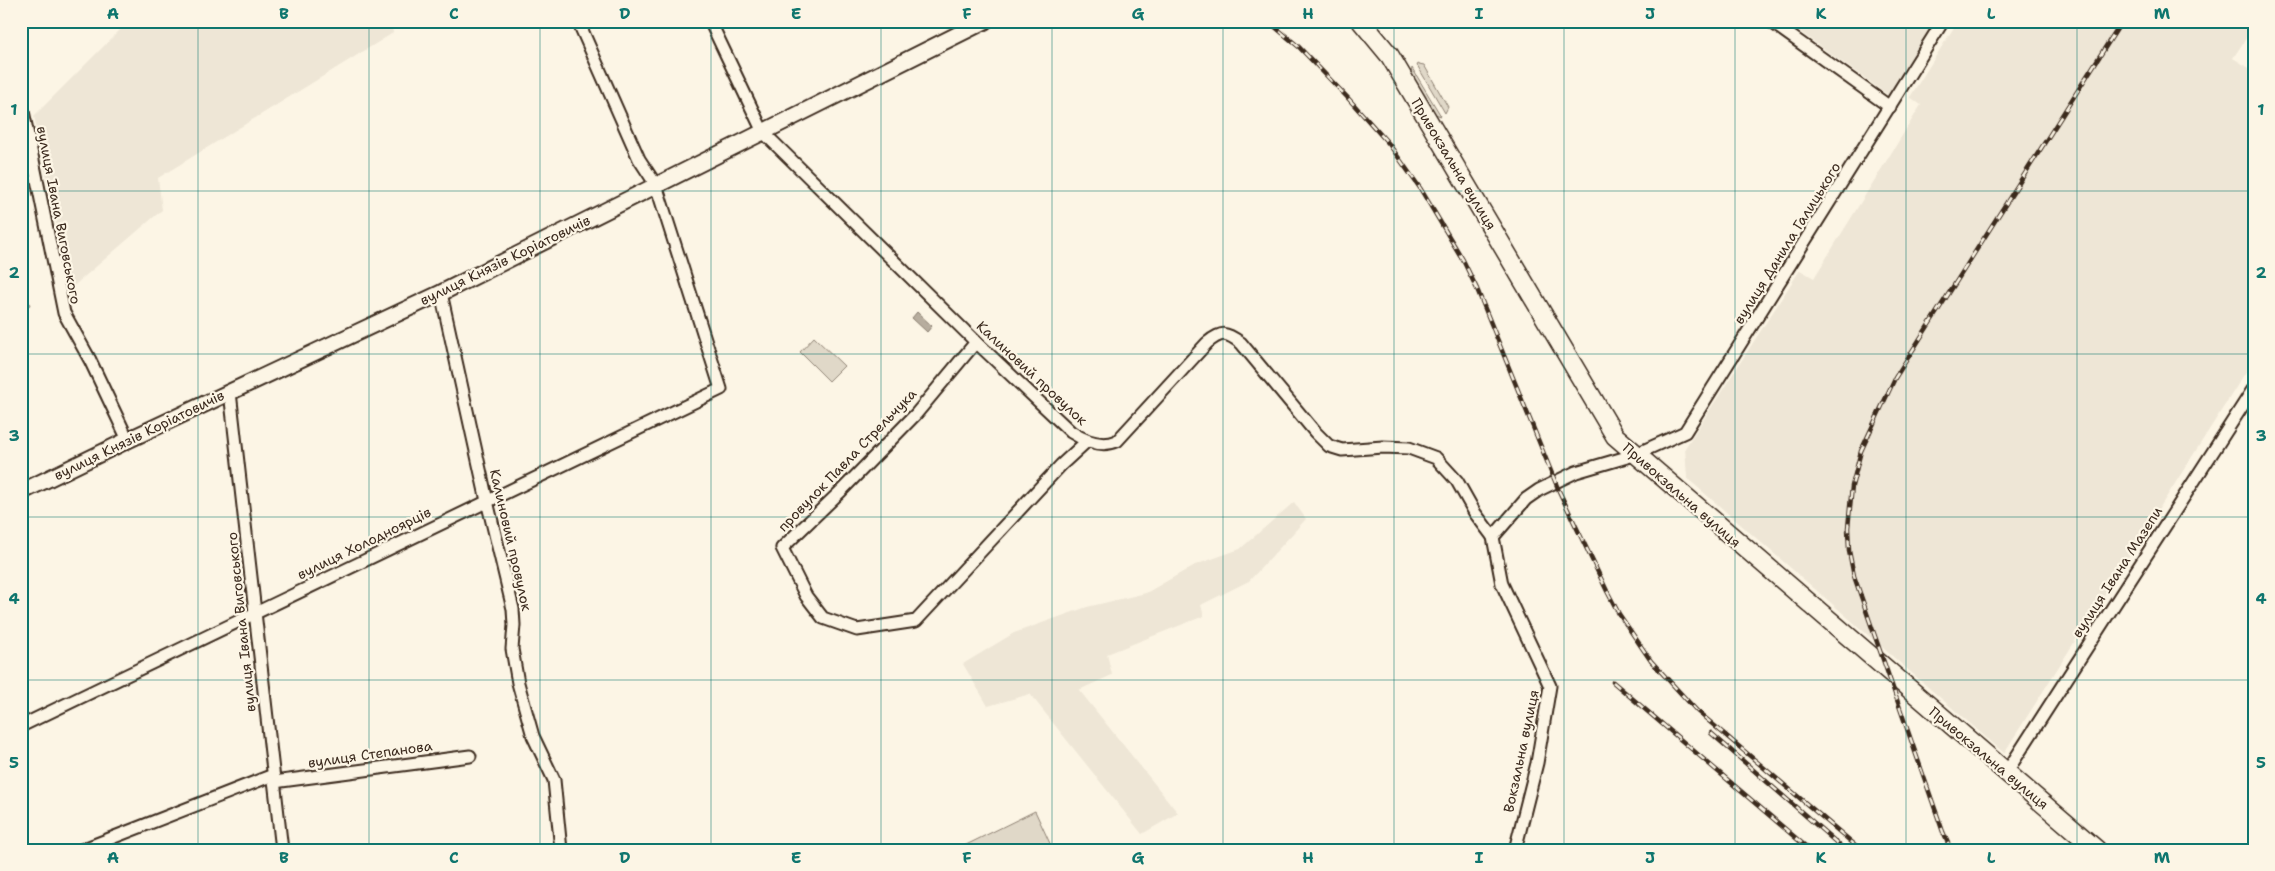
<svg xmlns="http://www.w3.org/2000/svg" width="2275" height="871" font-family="'Shantell Sans',sans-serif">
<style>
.built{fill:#eee6d6}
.green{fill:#e0d8c8;stroke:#8e8173}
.water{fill:#b7ad9e;stroke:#85796b}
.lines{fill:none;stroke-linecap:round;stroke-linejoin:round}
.minor-casing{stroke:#3b2a1e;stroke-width:15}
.secondary-casing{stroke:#3b2a1e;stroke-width:19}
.primary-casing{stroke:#3b2a1e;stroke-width:21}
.minor{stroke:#fcf5e5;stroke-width:11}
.secondary{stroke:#fcf5e5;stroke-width:15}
.primary{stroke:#fcf5e5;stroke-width:18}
.rail-casing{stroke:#3b2a1e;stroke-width:4.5}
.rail{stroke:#fcf5e5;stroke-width:2.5;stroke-dasharray:8;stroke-linecap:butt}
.grid{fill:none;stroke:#0f766e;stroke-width:1;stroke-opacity:0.55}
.labels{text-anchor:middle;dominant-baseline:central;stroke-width:4.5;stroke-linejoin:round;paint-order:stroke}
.street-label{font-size:14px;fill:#3b2a1e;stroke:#fcf5e5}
.neatline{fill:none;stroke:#0f766e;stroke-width:2}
.grid-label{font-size:16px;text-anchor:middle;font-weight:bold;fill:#0f766e}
</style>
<rect width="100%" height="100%" fill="#fcf5e5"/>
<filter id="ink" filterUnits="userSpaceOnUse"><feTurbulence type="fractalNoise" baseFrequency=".02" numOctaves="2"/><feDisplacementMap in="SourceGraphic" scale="10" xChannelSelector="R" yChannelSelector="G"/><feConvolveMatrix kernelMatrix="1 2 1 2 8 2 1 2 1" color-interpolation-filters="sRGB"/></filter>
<g filter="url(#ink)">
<!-- built -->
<g class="built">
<path d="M129 21H391L393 33 158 178 162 210 70 289 34 116Z"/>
<path d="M1785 21H1934L1888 95Z"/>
<path d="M1958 21H2236L2251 31 2233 58 2254 71V359L2004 753 1687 478 1685 448 1800 270 1814 278 1921 105 1910 97Z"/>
<path d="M1294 502 1306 519 1249 581 1201 605 1204 616 1107 654 1112 675 1079 690 1178 813 1142 834 1030 694 988 706 963 664 1014 633 1087 607 1146 593 1195 565 1240 549Z"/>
</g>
<!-- green -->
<g class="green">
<path d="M1419 64 1424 65 1448 107 1445 113 1417 65Z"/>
<path d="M1412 68 1441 116 1435 114 1411 74Z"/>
<path d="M21 283 30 305 21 309Z"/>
<path d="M814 337 844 366 829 381 800 352Z"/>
<path d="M1035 811 1053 850H966L964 846Z"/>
</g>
<!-- water -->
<path class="water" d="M917 312 932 326 927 332 912 318Z"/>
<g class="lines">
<defs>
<g id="minor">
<path d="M710 21 763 132 976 342 1071 432C1085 441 1101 448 1117 441L1207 343C1222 331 1226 332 1241 343L1315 432 1329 446 1342 450 1383 447 1409 448 1436 458 1457 481 1475 513 1493 537"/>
<path d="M1770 21 1890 107"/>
<path d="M21 101 64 313 90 360 128 440"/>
<path d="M441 293 487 501 513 609 514 625 512 649 518 683 533 736 554 780 561 850"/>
<path d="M976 342 916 414 841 491 782 548 806 596 823 618 857 630 916 621 1061 465 1086 442"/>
<path d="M230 392 282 850"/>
<path d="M21 726 721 389 656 185 639 159 578 21"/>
<path d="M2006 773 2254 388"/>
<path d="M274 782 470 756"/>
<path d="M81 850 273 775"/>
<path d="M1515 850 1537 763 1550 686 1502 584 1493 537 1526 499 1539 490 1576 472 1634 455 1685 432 1943 21"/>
</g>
<path id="secondary" d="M21 492 128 440 441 293 985 21"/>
<path id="primary" d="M1361 21 1390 56 1615 436 2097 850"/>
</defs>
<!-- minor casing -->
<use href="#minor" class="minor-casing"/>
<!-- secondary casing -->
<use href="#secondary" class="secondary-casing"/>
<!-- primary casing -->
<use href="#primary" class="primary-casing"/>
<!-- minor -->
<use href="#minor" class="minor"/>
<!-- secondary -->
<use href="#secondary" class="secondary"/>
<!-- primary -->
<use href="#primary" class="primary"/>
<defs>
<g id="rail">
<path d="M1268 21 1299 47 1347 97 1389 144 1420 188 1463 260 1477 289 1559 491 1607 591 1619 614 1651 661 1697 711 1861 850"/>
<path d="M1613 682 1810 850"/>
<path d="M1711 733 1845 850"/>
<path d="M1951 850 1943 832 1854 576 1849 551 1848 528 1852 486 1861 451 1895 378 2122 21"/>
</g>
</defs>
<!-- rail casing -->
<use href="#rail" class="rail-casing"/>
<!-- rail -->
<use href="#rail" class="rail"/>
</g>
</g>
<!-- grid -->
<path class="grid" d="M198 21V850M369 21V850M540 21V850M711 21V850M881 21V850M1052 21V850M1223 21V850M1394 21V850M1564 21V850M1735 21V850M1906 21V850M2077 21V850M21 191H2254M21 354H2254M21 517H2254M21 680H2254"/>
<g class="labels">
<!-- street labels -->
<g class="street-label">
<text transform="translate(1454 164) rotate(59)">Привокзальна вулиця</text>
<text transform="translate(59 215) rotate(79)">вулиця Івана Виговського</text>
<text transform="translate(1787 243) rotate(-58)">вулиця Данила Галицького</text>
<text transform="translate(505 260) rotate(-26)">вулиця Князів Коріатовичів</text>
<text transform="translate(1032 373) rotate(43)">Калиновий провулок</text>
<text transform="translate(139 435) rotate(-26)">вулиця Князів Коріатовичів</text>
<text transform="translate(847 460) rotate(-46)">провулок Павла Стрельчука</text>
<text transform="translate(1682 495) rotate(41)">Привокзальна вулиця</text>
<text transform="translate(511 540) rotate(77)">Калиновий провулок</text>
<text transform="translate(364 543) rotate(-26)">вулиця Холодноярців</text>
<text transform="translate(2117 572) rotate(-57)">вулиця Івана Мазепи</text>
<text transform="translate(241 622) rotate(-96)">вулиця Івана Виговського</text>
<text transform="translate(1521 751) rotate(-78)">Вокзальна вулиця</text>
<text transform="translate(370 754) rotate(-8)">вулиця Степанова</text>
<text transform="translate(1989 758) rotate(40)">Привокзальна вулиця</text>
</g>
</g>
<!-- margin -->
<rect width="2275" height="871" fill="none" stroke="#fcf5e5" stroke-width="55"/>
<rect x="28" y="28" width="2220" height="816" class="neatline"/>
<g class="grid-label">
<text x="113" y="19">A</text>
<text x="284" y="19">B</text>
<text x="454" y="19">C</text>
<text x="625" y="19">D</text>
<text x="796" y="19">E</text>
<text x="967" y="19">F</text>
<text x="1138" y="19">G</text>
<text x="1308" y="19">H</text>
<text x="1479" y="19">I</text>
<text x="1650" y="19">J</text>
<text x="1821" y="19">K</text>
<text x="1991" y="19">L</text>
<text x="2162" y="19">M</text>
<text x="14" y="115">1</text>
<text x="2261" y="115">1</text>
<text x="14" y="278">2</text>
<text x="2261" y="278">2</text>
<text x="14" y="441">3</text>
<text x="2261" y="441">3</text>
<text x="14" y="604">4</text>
<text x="2261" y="604">4</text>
<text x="14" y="768">5</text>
<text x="2261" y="768">5</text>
<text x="113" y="863">A</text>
<text x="284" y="863">B</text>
<text x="454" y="863">C</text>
<text x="625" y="863">D</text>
<text x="796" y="863">E</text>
<text x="967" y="863">F</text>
<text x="1138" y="863">G</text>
<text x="1308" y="863">H</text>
<text x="1479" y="863">I</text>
<text x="1650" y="863">J</text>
<text x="1821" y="863">K</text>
<text x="1991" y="863">L</text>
<text x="2162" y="863">M</text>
</g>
</svg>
